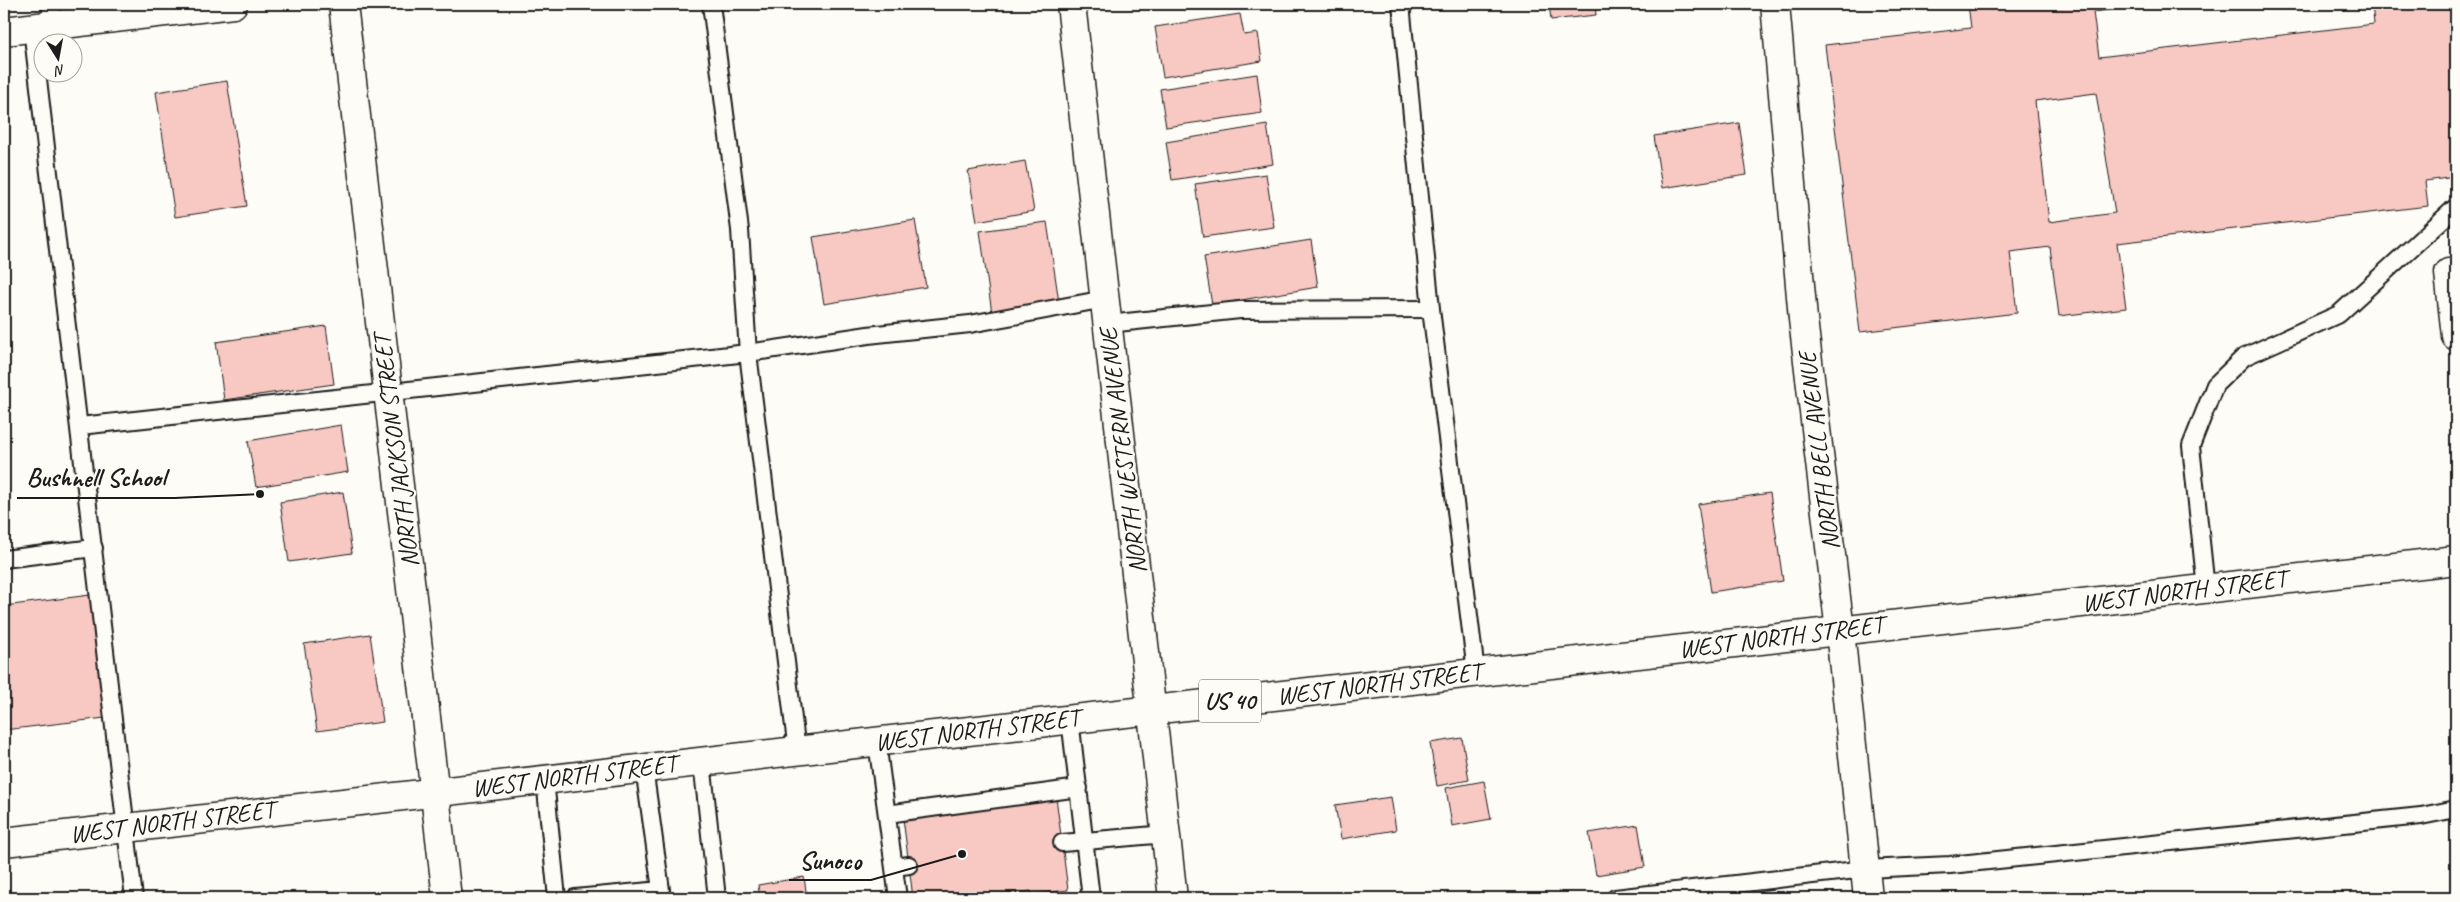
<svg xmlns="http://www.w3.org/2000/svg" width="2460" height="902" font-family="Caveat,sans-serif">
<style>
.building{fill:#f8c8c2;stroke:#1c1c1c;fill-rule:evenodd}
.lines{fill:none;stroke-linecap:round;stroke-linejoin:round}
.service-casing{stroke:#1c1c1c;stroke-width:20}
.minor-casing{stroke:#1c1c1c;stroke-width:31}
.primary-casing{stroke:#1c1c1c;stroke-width:31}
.service{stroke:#fdfcf7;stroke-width:16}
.minor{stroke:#fdfcf7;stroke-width:28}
.primary{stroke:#fdfcf7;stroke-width:28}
.labels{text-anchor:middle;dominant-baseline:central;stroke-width:4.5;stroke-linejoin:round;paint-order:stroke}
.shield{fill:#fdfcf7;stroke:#605f5e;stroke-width:1}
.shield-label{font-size:24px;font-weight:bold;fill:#1c1c1c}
.street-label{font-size:25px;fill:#1c1c1c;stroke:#fdfcf7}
.leader{fill:none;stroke:#1c1c1c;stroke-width:2}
.callout-dot{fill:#1c1c1c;stroke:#fdfcf7;stroke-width:2}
.callout-label{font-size:26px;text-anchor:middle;font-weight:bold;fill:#1c1c1c;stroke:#fdfcf7;stroke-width:4.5;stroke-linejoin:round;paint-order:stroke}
</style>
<rect width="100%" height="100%" fill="#fdfcf7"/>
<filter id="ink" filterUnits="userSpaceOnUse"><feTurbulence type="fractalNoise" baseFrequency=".02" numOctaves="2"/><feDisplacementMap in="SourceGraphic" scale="10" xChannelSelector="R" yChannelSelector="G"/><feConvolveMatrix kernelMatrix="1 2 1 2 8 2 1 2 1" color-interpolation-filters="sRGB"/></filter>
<g filter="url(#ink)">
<!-- building -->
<g class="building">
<path d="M1549 4H1595L1596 15 1551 20Z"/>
<path d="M1968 4H2160L2093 12 2099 57 2374 24 2372 4H2456V177L2425 181 2428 206 2117 243 2126 308 2059 316 2050 247 2010 252 2017 313 1860 332 1825 45 1971 28ZM2096 93 2115 213 2049 222 2035 101Z"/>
<path d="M1240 14 1244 35 1258 33 1262 61 1163 77 1155 27Z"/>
<path d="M1257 74 1262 113 1166 127 1160 89Z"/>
<path d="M227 81 247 206 175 217 156 92Z"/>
<path d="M1739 123 1747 175 1662 188 1654 136Z"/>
<path d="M1267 125 1273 164 1172 180 1166 142Z"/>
<path d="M1025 161 1034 211 977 221 968 171Z"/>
<path d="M1266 174 1274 227 1203 237 1195 184Z"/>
<path d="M915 220 926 287 824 304 813 237Z"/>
<path d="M1047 222 1059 302 992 313 980 231Z"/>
<path d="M1311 240 1318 287 1212 305 1204 257Z"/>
<path d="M326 326 334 384 224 400 216 342Z"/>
<path d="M341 425 348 472 256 487 248 441Z"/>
<path d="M343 492 352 553 289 562 280 502Z"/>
<path d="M1770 493 1783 581 1711 592 1698 504Z"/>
<path d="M90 595 105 718 4 730V606Z"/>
<path d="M370 634 383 722 317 731 304 644Z"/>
<path d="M1462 738 1469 780 1437 786 1430 743Z"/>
<path d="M1484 781 1491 819 1452 826 1446 788Z"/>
<path d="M1056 797 1068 890 1004 898H913L903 818Z"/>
<path d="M1391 797 1396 830 1341 839 1335 805Z"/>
<path d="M1638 825 1645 867 1596 875 1589 833Z"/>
<path d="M804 877 807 898H760L758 885Z"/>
<path d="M1031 891 1032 898H963Z"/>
</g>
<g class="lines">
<defs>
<g id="service">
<path d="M50 4 53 25"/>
<path d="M711 4 740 230 748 353 797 751"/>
<path d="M1401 4 1431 309 1476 672"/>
<path d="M32 28 134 898"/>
<path d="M1108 324 1240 310 1431 309"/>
<path d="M80 426 748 353 868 335 970 324 1105 299"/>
<path d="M4 559 94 548"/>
<path d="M2206 589 2191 446 2215 385 2244 357 2339 314 2456 207"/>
<path d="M1070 719 1091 898"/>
<path d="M877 742 898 898"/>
<path d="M702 762 717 898"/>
<path d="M545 780 557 898"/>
<path d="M887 814 1079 788"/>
<path d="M1062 843 1166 834"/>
<path d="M894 867 909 865"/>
<path d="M575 898 661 890 644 768"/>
<path d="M1615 898 1865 869 1950 865 2421 816 2456 809"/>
</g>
<g id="minor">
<path d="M343 4 447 898"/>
<path d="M1071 4 1173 898"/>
<path d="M1775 4 1803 319 1840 631 1868 898"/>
<path d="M2449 273 2456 336"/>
</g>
<g id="primary">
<path d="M4 31 233 4"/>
<path d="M4 842 2456 560"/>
</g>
</defs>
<!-- service casing -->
<use href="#service" class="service-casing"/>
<!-- minor casing -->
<use href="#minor" class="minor-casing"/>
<!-- primary casing -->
<use href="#primary" class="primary-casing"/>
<!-- service -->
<use href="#service" class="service"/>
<!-- minor -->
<use href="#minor" class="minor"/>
<!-- primary -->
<use href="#primary" class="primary"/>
</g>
</g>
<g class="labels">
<!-- shield labels -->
<rect class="shield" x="1199" y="679.5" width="62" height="43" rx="4"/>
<g class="shield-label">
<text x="1230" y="701">US 40</text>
</g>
<!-- street labels -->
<g class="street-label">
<text transform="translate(396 451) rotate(-97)">NORTH JACKSON STREET</text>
<text transform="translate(1123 451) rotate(-97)">NORTH WESTERN AVENUE</text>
<text transform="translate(1819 451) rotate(-97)">NORTH BELL AVENUE</text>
<text transform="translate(2184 591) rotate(-7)">WEST NORTH STREET</text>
<text transform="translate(1781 637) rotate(-7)">WEST NORTH STREET</text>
<text transform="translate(1379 684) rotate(-7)">WEST NORTH STREET</text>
<text transform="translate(977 730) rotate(-7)">WEST NORTH STREET</text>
<text transform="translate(574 776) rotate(-7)">WEST NORTH STREET</text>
<text transform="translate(172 822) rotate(-7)">WEST NORTH STREET</text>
</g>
</g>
<!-- callouts -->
<path class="leader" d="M260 494L175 498H17M962 854L871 880H789"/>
<g class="callout-dot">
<circle cx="260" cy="494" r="5"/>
<circle cx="962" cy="854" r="5"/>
</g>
<g class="callout-label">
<text x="96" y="486">Bushnell School</text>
<text x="830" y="869">Sunoco</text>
</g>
<!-- margin -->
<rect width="2460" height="902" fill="none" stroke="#fdfcf7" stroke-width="20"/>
<rect x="10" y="10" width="2440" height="882" fill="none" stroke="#1c1c1c" stroke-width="2" filter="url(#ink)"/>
<!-- north arrow -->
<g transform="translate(58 58) rotate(169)"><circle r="24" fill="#fdfcf7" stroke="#a3a29f"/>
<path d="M0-4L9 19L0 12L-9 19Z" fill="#1c1c1c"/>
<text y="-8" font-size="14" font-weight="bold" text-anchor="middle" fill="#1c1c1c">N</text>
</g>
</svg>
